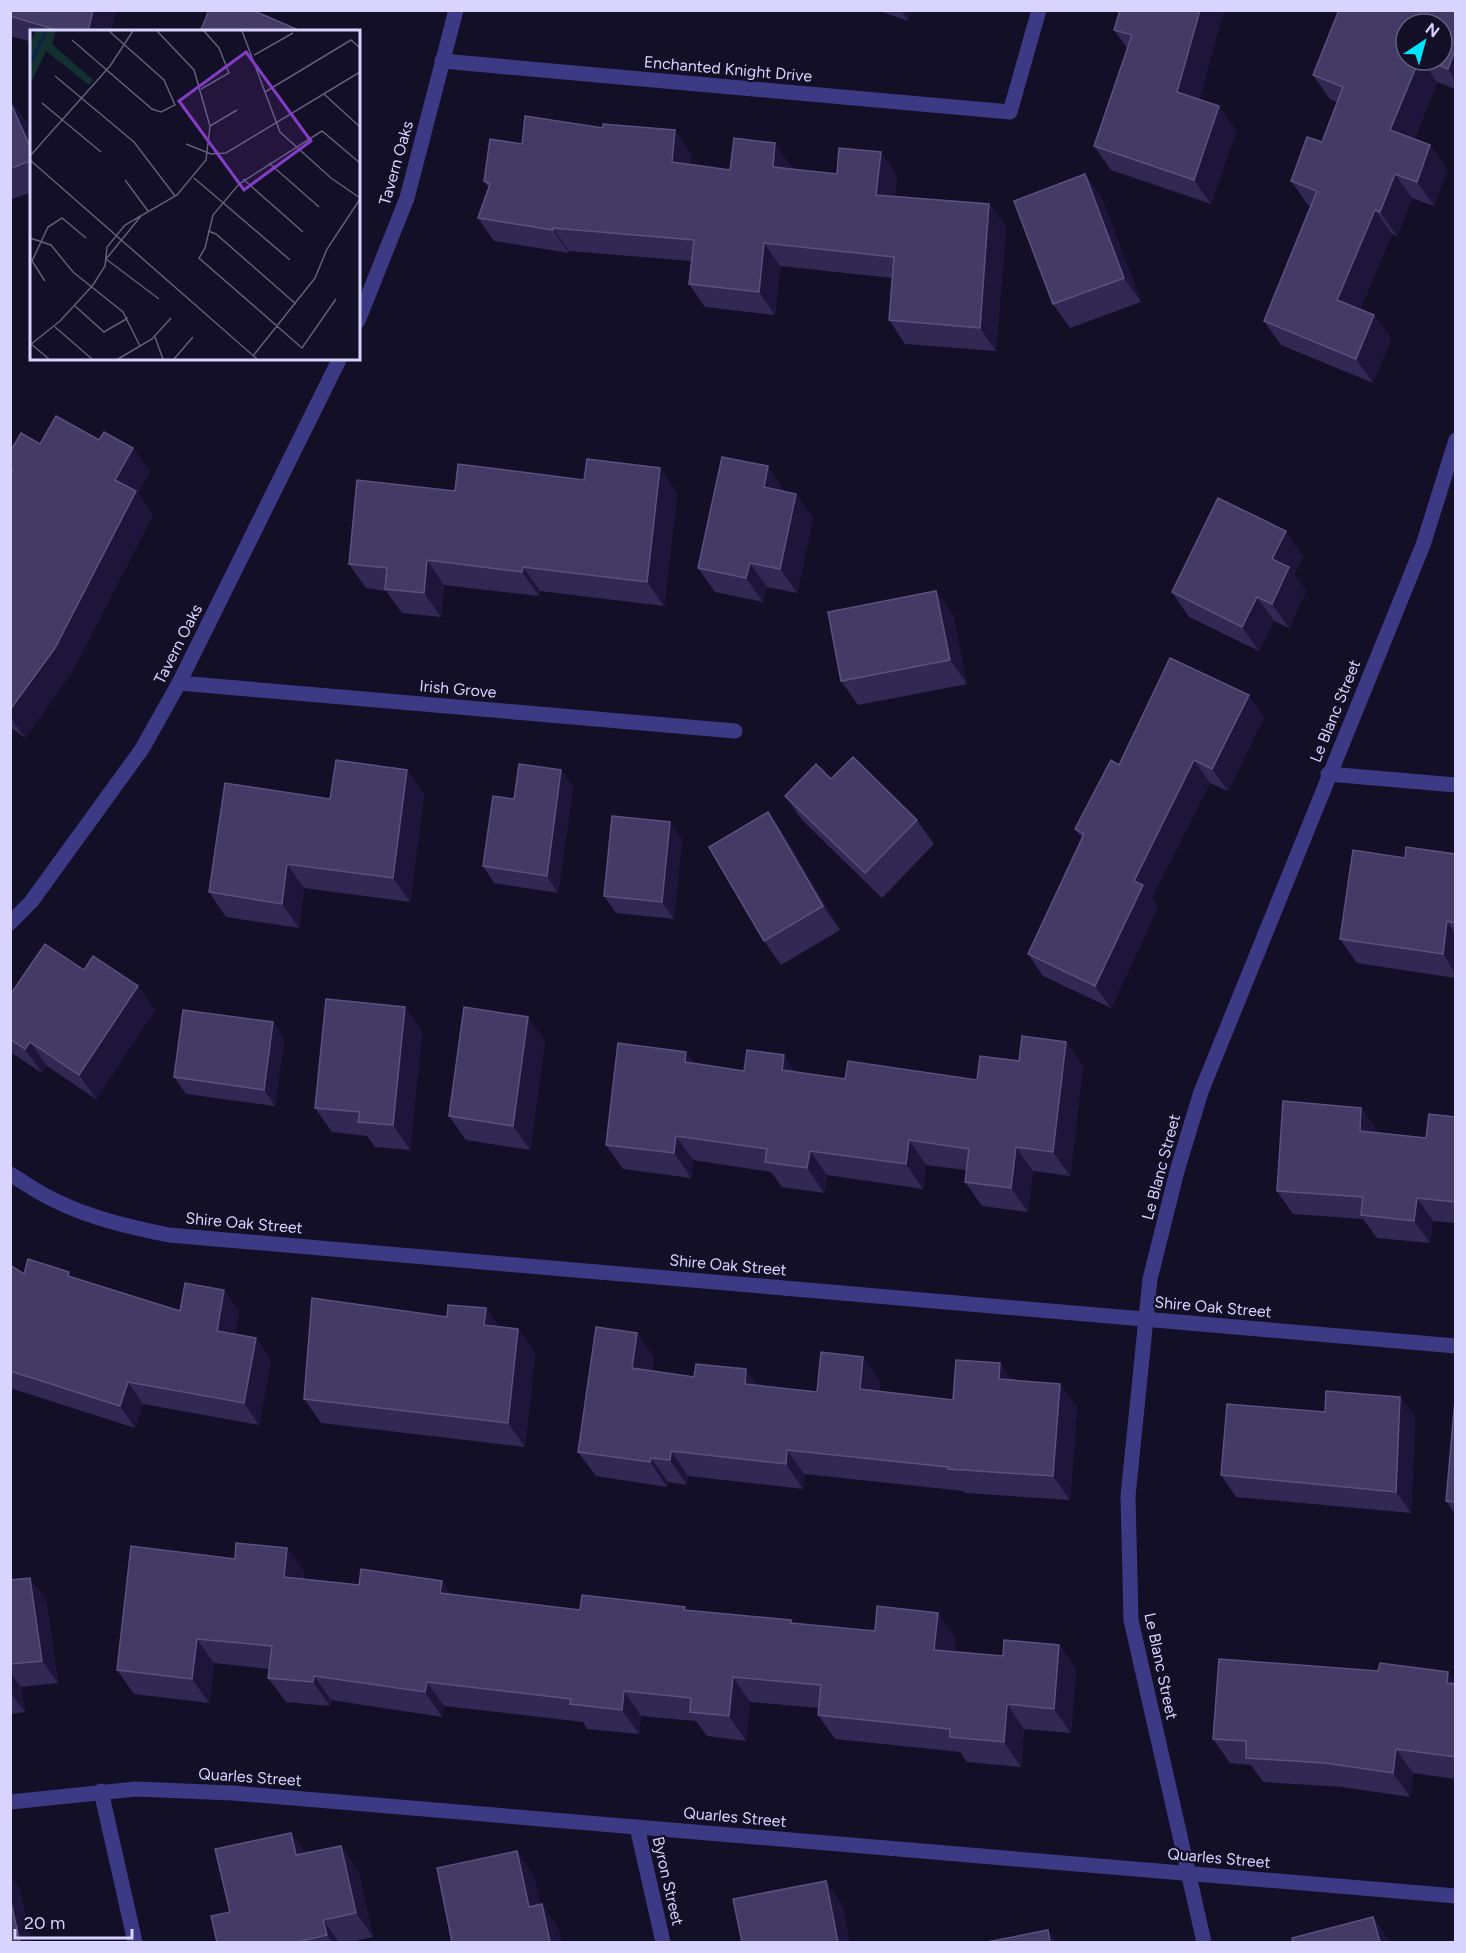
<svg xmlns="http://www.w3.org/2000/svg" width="1466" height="1953" font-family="Figtree,sans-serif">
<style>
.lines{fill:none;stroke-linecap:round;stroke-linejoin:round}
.minor{stroke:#3d3a85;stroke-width:15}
.tertiary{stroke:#3d3a85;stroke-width:15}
.wall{fill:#312854;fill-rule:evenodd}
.shaded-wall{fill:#1d163a}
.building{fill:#433a66;stroke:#5a527e;stroke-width:1.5}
.labels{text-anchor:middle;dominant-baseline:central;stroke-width:4.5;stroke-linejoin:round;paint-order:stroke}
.street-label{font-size:16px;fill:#d9d4ff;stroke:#130f26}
.inset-river{fill:none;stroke:#0c2248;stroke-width:3}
.inset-road{fill:none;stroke:#625e7d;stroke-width:1.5}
.view{fill:#843dc5;fill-opacity:0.15;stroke:#843dc5;stroke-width:3}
.inset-edge{fill:none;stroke:#d9d4ff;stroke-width:3}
</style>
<rect width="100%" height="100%" fill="#130f26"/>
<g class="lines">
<!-- minor -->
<g class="minor">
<path d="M442 61 1010 112 1039 10"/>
<path d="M179 683 735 731"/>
<path d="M1328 774 1456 785"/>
<path d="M10 1174C25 1183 39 1193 54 1200 90 1218 129 1227 169 1235L1456 1346"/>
<path d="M101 1791 135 1942"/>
<path d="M10 1802 136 1789 233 1793 1456 1896"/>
<path d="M637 1827 663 1942"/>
<path d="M1204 1942 1131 1620 1128 1496 1150 1279 1177 1171 1201 1092 1423 545 1456 440"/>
</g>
<!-- tertiary -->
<g class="tertiary">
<path d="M358 321 407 198 456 10"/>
<path d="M10 923 31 902 142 749 179 683 340 358"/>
</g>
</g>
<!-- wall -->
<g class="wall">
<path d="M10 10 111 32H32V42L10 36Z"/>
<path d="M876 10H912L908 21Z"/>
<path d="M1118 10H1224L1199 99 1219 106 1236 131 1211 204 1111 170 1094 146 1128 49 1114 30 1120 11Z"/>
<path d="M1455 10V89L1437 82 1414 139 1430 145 1447 169 1434 206 1412 198 1397 236 1392 234 1360 310 1374 315 1391 339 1373 383 1281 345 1264 321 1310 206 1308 205 1291 181 1322 142 1337 102 1330 99 1313 75ZM1442 24V60H1406Z"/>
<path d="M10 100 26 122 32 135V192L10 200Z"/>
<path d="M522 144 691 153 690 164 730 170 791 166V169L837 174 897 175 895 196 989 204 1006 227 996 351 905 344 889 320 892 278 780 266 775 315 705 307 689 284 691 261 569 251V253L494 241 478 218 489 188 484 181Z"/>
<path d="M1085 174 1102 199 1141 302 1070 328 1053 304Z"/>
<path d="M40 444 150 472 138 493 153 515 72 672 25 738 10 727V452Z"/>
<path d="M455 491 677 493 664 606 540 591 539 596 444 585 441 617 402 613 386 591 366 588 349 564Z"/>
<path d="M785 491V492L813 518 797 593 767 587 763 602 715 592 698 568Z"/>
<path d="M1303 556 1294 574 1306 591 1289 628 1274 621 1259 651 1189 617 1172 592Z"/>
<path d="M953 615 967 684 858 705 841 681Z"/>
<path d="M1264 717 1228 791 1210 783 1152 897 1158 907 1111 1008 1043 976 1028 954 1082 838 1075 829 1119 765Z"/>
<path d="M407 770 424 794 410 902 304 888 299 928 226 917 209 892 330 799Z"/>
<path d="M831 779 917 820 934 844 882 898 802 820 785 796Z"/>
<path d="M573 786 558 893 494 883 483 866 514 799Z"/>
<path d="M768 812 785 837 840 930 781 965 764 941Z"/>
<path d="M682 839 674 919 616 913 604 896Z"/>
<path d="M1455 854V978L1357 963 1340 939 1405 858Z"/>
<path d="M84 970 155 1010 96 1099 47 1066 42 1073 10 1052V995Z"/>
<path d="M273 1022 284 1039 275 1106 186 1094 174 1077Z"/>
<path d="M422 1031 410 1150 375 1147 367 1136 332 1132 315 1108Z"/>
<path d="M545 1041 530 1150 466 1140 449 1116Z"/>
<path d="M1066 1042 1083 1066 1070 1176 1033 1171 1028 1212 982 1206 965 1182 966 1170 926 1165 923 1189 827 1175 824 1193 782 1187 771 1172 693 1160 691 1178 623 1169 606 1145 695 1063 744 1071 796 1072 845 1079 977 1080 1019 1061Z"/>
<path d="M1361 1108 1377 1130V1133L1426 1138 1455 1117V1223L1433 1221 1430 1243 1377 1238 1363 1219 1293 1214 1277 1191Z"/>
<path d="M10 1265 24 1274 73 1277 180 1311 224 1290 239 1312 235 1334 256 1338 271 1360 259 1425 143 1404 135 1428 10 1388Z"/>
<path d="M486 1308 499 1327 518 1329 535 1353 525 1447 321 1423 304 1399 447 1317Z"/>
<path d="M637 1333 654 1358 652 1371 758 1385 817 1392 863 1357 880 1381 879 1392 953 1400 1012 1380 1060 1384 1077 1408 1070 1500 965 1493 964 1491 804 1474 803 1489 688 1476 687 1485 668 1482 667 1487 596 1476 578 1452Z"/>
<path d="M1400 1397 1415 1418 1411 1513 1236 1497 1221 1475Z"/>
<path d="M1455 1399V1514L1446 1501Z"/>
<path d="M287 1548 304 1572V1579L359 1585 442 1581 451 1594 580 1610H687L791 1620 793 1624 875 1631 938 1613 955 1637 954 1652 1003 1656 1059 1645 1076 1669 1071 1733 1024 1729 1021 1767 967 1762 960 1752 835 1739 818 1715 819 1708 750 1702 746 1741 707 1736 696 1721 641 1716 639 1734 587 1729 583 1722 444 1706 442 1717 331 1700 330 1706 286 1702 268 1678 269 1669 214 1663 209 1703 134 1694 117 1670 235 1559Z"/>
<path d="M10 1580 46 1600 58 1683 21 1687 25 1712 10 1714Z"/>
<path d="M1455 1683V1779L1413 1773 1410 1797 1342 1787 1263 1782 1251 1765 1230 1763 1213 1739Z"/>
<path d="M291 1833 305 1853 358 1870 373 1937 350 1942H217L230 1912Z"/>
</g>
<!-- shaded-wall -->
<g class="shaded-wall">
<path d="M93 10H117L111 32H88Z"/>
<path d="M901 10H912L908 21Z"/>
<path d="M1200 10H1224L1194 116 1177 92Z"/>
<path d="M1455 50V80L1448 69Z"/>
<path d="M1419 60H1422L1437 82 1407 154 1390 130Z"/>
<path d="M10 100 26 122 32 135V151Z"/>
<path d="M1219 106 1236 131 1211 204 1194 180Z"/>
<path d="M675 130 691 153 688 185 672 162Z"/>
<path d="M775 143 791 166 789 190 773 167Z"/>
<path d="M1430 145 1447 169 1434 206 1417 182Z"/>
<path d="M881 152 897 175 893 218 876 195Z"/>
<path d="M1085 174 1102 199 1141 302 1124 278Z"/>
<path d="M1395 174 1412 198 1397 236 1380 212Z"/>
<path d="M989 204 1006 227 996 351 980 328Z"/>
<path d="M1375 210 1392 234 1354 325 1337 300Z"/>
<path d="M553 228 569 251V253L553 230Z"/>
<path d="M764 243 780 266 775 315 759 292Z"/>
<path d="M1374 315 1391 339 1373 383 1356 359Z"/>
<path d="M133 448 150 472 138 493 153 515 72 672 25 738 10 717V710L115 480Z"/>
<path d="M768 466 785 491 781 511 764 487Z"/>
<path d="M660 468 677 493 664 606 647 582Z"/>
<path d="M796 494 813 518 797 593 780 569Z"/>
<path d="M1286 531 1303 556 1294 574 1306 591 1289 628 1272 604V559Z"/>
<path d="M427 560 444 585 441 617 424 593Z"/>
<path d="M750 563 767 587 763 602 746 578Z"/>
<path d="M523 567 540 591 539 596 522 572Z"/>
<path d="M936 591 953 615 967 684 950 660Z"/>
<path d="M1257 597 1274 621 1259 651 1242 627Z"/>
<path d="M1249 695 1264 717 1228 791 1212 769Z"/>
<path d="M1194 760 1210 783 1152 897 1158 907 1111 1008 1095 986 1134 881Z"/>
<path d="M407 770 424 794 410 902 393 878Z"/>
<path d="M561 770 573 786 558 893 547 876Z"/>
<path d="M768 812 785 837 840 930 823 906Z"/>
<path d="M670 822 682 839 674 919 662 902Z"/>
<path d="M287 864 304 888 299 928 282 904Z"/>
<path d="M1447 921 1455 934V973L1443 954Z"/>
<path d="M138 986 155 1010 96 1099 79 1075Z"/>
<path d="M405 1007 422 1031 410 1150 393 1125Z"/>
<path d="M528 1017 545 1041 530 1150 513 1126Z"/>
<path d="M273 1022 284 1039 275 1106 264 1090Z"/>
<path d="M30 1042 47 1066 42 1073 25 1049Z"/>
<path d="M1066 1042 1083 1066 1070 1176 1053 1152Z"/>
<path d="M686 1052 703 1076 685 1062Z"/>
<path d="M784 1055 801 1080 782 1070Z"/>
<path d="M1361 1108 1377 1130 1376 1154 1360 1131Z"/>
<path d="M676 1136 693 1160 691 1178 674 1153Z"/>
<path d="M909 1140 926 1165 923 1189 906 1164Z"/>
<path d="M1016 1147 1033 1171 1028 1212 1011 1188Z"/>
<path d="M810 1151 827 1175 824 1193 807 1168Z"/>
<path d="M1417 1198 1433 1221 1430 1243 1414 1221Z"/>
<path d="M224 1290 239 1312 232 1353 217 1331Z"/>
<path d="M486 1308 503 1333 484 1325Z"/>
<path d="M518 1329 535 1353 525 1447 508 1423Z"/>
<path d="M637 1333 654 1358 649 1392 632 1368Z"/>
<path d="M256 1338 271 1360 259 1425 244 1403Z"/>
<path d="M863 1357 880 1381 877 1414 860 1389Z"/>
<path d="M1000 1363 1017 1387 999 1379Z"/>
<path d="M746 1369 763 1394 745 1384Z"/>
<path d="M128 1382 143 1404 135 1428 120 1406Z"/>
<path d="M1060 1384 1077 1408 1070 1500 1053 1476Z"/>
<path d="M1400 1397 1415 1418 1411 1513 1396 1492Z"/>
<path d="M787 1450 804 1474 803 1489 786 1464Z"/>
<path d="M671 1451 688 1476 687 1485 670 1460Z"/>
<path d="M651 1458 668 1482 667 1487 650 1462Z"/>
<path d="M287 1548 304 1572 301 1601 284 1577Z"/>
<path d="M30 1578 46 1600 58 1683 42 1661Z"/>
<path d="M442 1581 459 1605 440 1593Z"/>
<path d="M938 1613 955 1637 951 1675 934 1650Z"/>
<path d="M197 1639 214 1663 209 1703 192 1679Z"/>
<path d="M1059 1645 1076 1669 1071 1733 1054 1709Z"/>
<path d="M10 1672 21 1687 25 1712 10 1692Z"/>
<path d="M1448 1672 1455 1683V1696L1447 1683Z"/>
<path d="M314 1676 331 1700 330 1706 313 1682Z"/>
<path d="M733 1677 750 1702 746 1741 729 1716Z"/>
<path d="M427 1682 444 1706 442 1717 425 1692Z"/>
<path d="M624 1691 641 1716 639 1734 622 1710Z"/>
<path d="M1007 1704 1024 1729 1021 1767 1004 1742Z"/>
<path d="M1396 1749 1413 1773 1410 1797 1393 1773Z"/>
<path d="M291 1833 308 1857 296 1855Z"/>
<path d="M341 1846 358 1870 373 1937 356 1913Z"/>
<path d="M517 1851 534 1875 546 1931 529 1907Z"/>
<path d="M10 1875 20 1889 32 1942H20L10 1898Z"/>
<path d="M826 1881 843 1906 850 1942H838Z"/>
<path d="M542 1904 559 1929 562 1942H550Z"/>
<path d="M1373 1917 1390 1941V1942H1380Z"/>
<path d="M323 1920 339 1942H332L327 1935Z"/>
<path d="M1048 1930 1057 1942H1050Z"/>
</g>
<!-- building -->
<g class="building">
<path d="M10 10H93L88 32H63L10 16Z"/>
<path d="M209 10H252L303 32H200Z"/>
<path d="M1120 10H1200L1177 92 1219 106 1194 180 1094 146 1132 35 1114 30Z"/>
<path d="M1339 10H1455V50L1448 69 1426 60H1442V24H1406V60H1419L1390 130 1430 145 1417 182 1395 174 1380 212 1375 210 1337 300 1374 315 1356 359 1264 321 1317 191 1291 181 1307 137 1322 142 1343 87 1313 75Z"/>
<path d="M10 102 32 151V160L10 169Z"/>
<path d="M525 116 603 128V124L675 130 672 162 730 170 734 138 775 143 773 167 837 174 839 148 881 152 876 195 989 204 980 328 889 320 894 257 764 243 759 292 689 284 694 240 553 228V230L478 218 490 184 484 181 490 139 522 144Z"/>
<path d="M1085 174 1124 278 1053 304 1014 201Z"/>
<path d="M56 416 99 440 104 432 133 448 115 480 136 491 55 648 10 710V475L13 471 10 470V452L21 433 40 444Z"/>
<path d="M722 457 768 466 764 487 796 494 780 569 750 563 746 578 698 568Z"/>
<path d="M587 459 660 468 647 582 523 567 522 572 427 560 424 593 385 589 387 568 349 564 357 480 455 491 458 464 584 480Z"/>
<path d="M1218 498 1286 531 1272 559 1289 567 1272 604 1257 597 1242 627 1172 592Z"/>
<path d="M936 591 950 660 841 681 828 612Z"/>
<path d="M1170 658 1249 695 1212 769 1194 760 1134 881 1143 885 1095 986 1028 954 1084 834 1075 829 1111 760 1119 765Z"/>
<path d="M853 757 917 820 865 873 785 796 816 764 831 779Z"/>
<path d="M336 760 407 770 393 878 287 864 282 904 209 892 225 783 330 799Z"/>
<path d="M519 764 561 770 547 876 483 866 493 796 514 799Z"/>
<path d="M768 812 823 906 764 941 709 847Z"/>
<path d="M612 816 670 822 662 902 604 896Z"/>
<path d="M1406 847 1455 854V923L1447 921 1443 954 1340 939 1353 850 1405 858Z"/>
<path d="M45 944 84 970 93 956 138 986 79 1075 30 1042 25 1049 10 1039V995Z"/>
<path d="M326 999 405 1007 393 1125 358 1122 360 1112 315 1108Z"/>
<path d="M464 1007 528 1017 513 1126 449 1116Z"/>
<path d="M183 1010 273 1022 264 1090 174 1077Z"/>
<path d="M1022 1036 1066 1042 1053 1152 1016 1147 1011 1188 965 1182 969 1149 909 1140 906 1164 810 1151 807 1168 765 1162 767 1149 676 1136 674 1153 606 1145 618 1043 686 1052 685 1062 744 1071 747 1050 784 1055 782 1070 845 1079 848 1061 977 1080 980 1056 1019 1061Z"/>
<path d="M1283 1101 1361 1108 1360 1131 1426 1138 1429 1114 1455 1117V1202L1417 1198 1414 1221 1361 1215 1363 1197 1277 1191Z"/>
<path d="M28 1259 69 1272 68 1276 180 1311 185 1283 224 1290 217 1331 256 1338 244 1403 128 1382 120 1406 10 1371V1265L24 1274Z"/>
<path d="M312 1298 447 1317 448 1305 486 1308 484 1325 518 1329 508 1423 304 1399Z"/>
<path d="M596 1327 637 1333 632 1368 694 1377 696 1364 746 1369 745 1384 817 1392 821 1352 863 1357 860 1389 953 1400 956 1360 1000 1363 999 1379 1060 1384 1053 1476 948 1469V1467L787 1450 786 1464 671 1451 670 1460 651 1458 650 1462 578 1452Z"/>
<path d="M1326 1391 1400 1397 1396 1492 1221 1475 1227 1404 1325 1412Z"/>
<path d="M1455 1399V1502L1446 1501Z"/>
<path d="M236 1543 287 1548 284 1577 359 1585 361 1569 442 1581 440 1593 580 1610 582 1595 685 1607 684 1610 791 1620V1623L875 1631 877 1606 938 1613 934 1650 1003 1656 1004 1640 1059 1645 1054 1709 1007 1704 1004 1742 950 1737V1729L818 1715 821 1685 733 1677 729 1716 690 1712 691 1698 624 1691 622 1710 570 1704 571 1699 427 1682 425 1692 314 1676 313 1682 268 1678 272 1646 197 1639 192 1679 117 1670 131 1546 235 1559Z"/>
<path d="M30 1578 42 1661 10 1664V1580Z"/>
<path d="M1219 1659 1378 1671 1380 1663 1448 1672 1447 1683 1455 1684V1757L1396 1749 1393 1773 1325 1763 1246 1758V1741L1213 1739Z"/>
<path d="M291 1833 296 1855 341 1846 356 1913 323 1920 327 1935 297 1942H217L211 1916 230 1912 215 1849Z"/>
<path d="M517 1851 529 1907 542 1904 550 1942H452L437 1868Z"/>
<path d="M826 1881 838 1942H742L733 1899Z"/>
<path d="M10 1898 20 1942H10Z"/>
<path d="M1373 1917 1380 1942H1293L1292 1938Z"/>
<path d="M1048 1930 1050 1942H987Z"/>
</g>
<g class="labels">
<!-- street labels -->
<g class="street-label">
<text transform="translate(728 69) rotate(5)">Enchanted Knight Drive</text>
<text transform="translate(396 163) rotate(-74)">Tavern Oaks</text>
<text transform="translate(178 644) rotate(-63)">Tavern Oaks</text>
<text transform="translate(458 689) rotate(5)">Irish Grove</text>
<text transform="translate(1335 711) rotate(-68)">Le Blanc Street</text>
<text transform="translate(1161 1167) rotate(-75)">Le Blanc Street</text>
<text transform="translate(244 1223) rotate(5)">Shire Oak Street</text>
<text transform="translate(728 1265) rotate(5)">Shire Oak Street</text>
<text transform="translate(1213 1307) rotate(5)">Shire Oak Street</text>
<text transform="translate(1161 1666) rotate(78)">Le Blanc Street</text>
<text transform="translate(250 1777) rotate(4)">Quarles Street</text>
<text transform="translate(735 1817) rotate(5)">Quarles Street</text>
<text transform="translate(1219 1858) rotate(5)">Quarles Street</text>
<text transform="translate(668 1881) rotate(77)">Byron Street</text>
</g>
</g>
<!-- overview -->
<g transform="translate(30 30)">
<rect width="330" height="330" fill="#130f26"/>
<path d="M6 1H26L22 14 63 50 59 55 16 21 0 55V12Z" fill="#12302f"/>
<path class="inset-river" d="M0 34 16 1"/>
<path class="inset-road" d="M212 1 250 102 301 148 330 168M42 10 122 79 131 82 145 75 134 50 79 1M224 25 263 3M25 46 104 112 145 166M171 59 199 43 189 18 174 1M235 62 321 10 330 18M294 64 330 97M12 73 71 122M180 96 207 80M156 114 181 124 196 123 330 42M0 126 80 36 103 1M0 130 227 329M239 133 289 177M164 148 260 230M213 149 273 202M95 150 118 181M178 201 186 204 266 274M0 208 21 215 43 242 93 282 110 316M76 229 129 269M76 229 111 186M15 251 2 231 18 197 32 188 56 208M306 269 272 318 169 228 175 218 183 185 209 154 292 101 330 133M45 276 74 302 98 288M25 297 62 329M125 307 133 329M1 314 19 329M0 315 30 291 63 255 75 236 77 217 95 195 147 165 176 130 180 96 164 40 127 1M223 326 285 248 297 219 330 169M88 329 122 309 141 288M144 329 163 307"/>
<path class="view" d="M216 22 281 111 214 160 149 71Z"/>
<rect width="330" height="330" class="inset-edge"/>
</g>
<!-- border -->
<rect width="1466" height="1953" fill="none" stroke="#d9d4ff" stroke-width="24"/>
<!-- north arrow -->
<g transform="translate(1424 42) rotate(36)"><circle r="28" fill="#130f26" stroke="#625e7d" stroke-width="1.5"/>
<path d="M0-4.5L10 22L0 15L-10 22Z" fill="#00e5ff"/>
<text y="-9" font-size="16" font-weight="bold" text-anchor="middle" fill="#d9d4ff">N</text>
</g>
<!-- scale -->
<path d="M15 1929v9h117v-9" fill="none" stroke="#d9d4ff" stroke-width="3"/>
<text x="24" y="1929" font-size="18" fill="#d9d4ff" stroke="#130f26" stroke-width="4.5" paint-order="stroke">20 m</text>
</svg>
